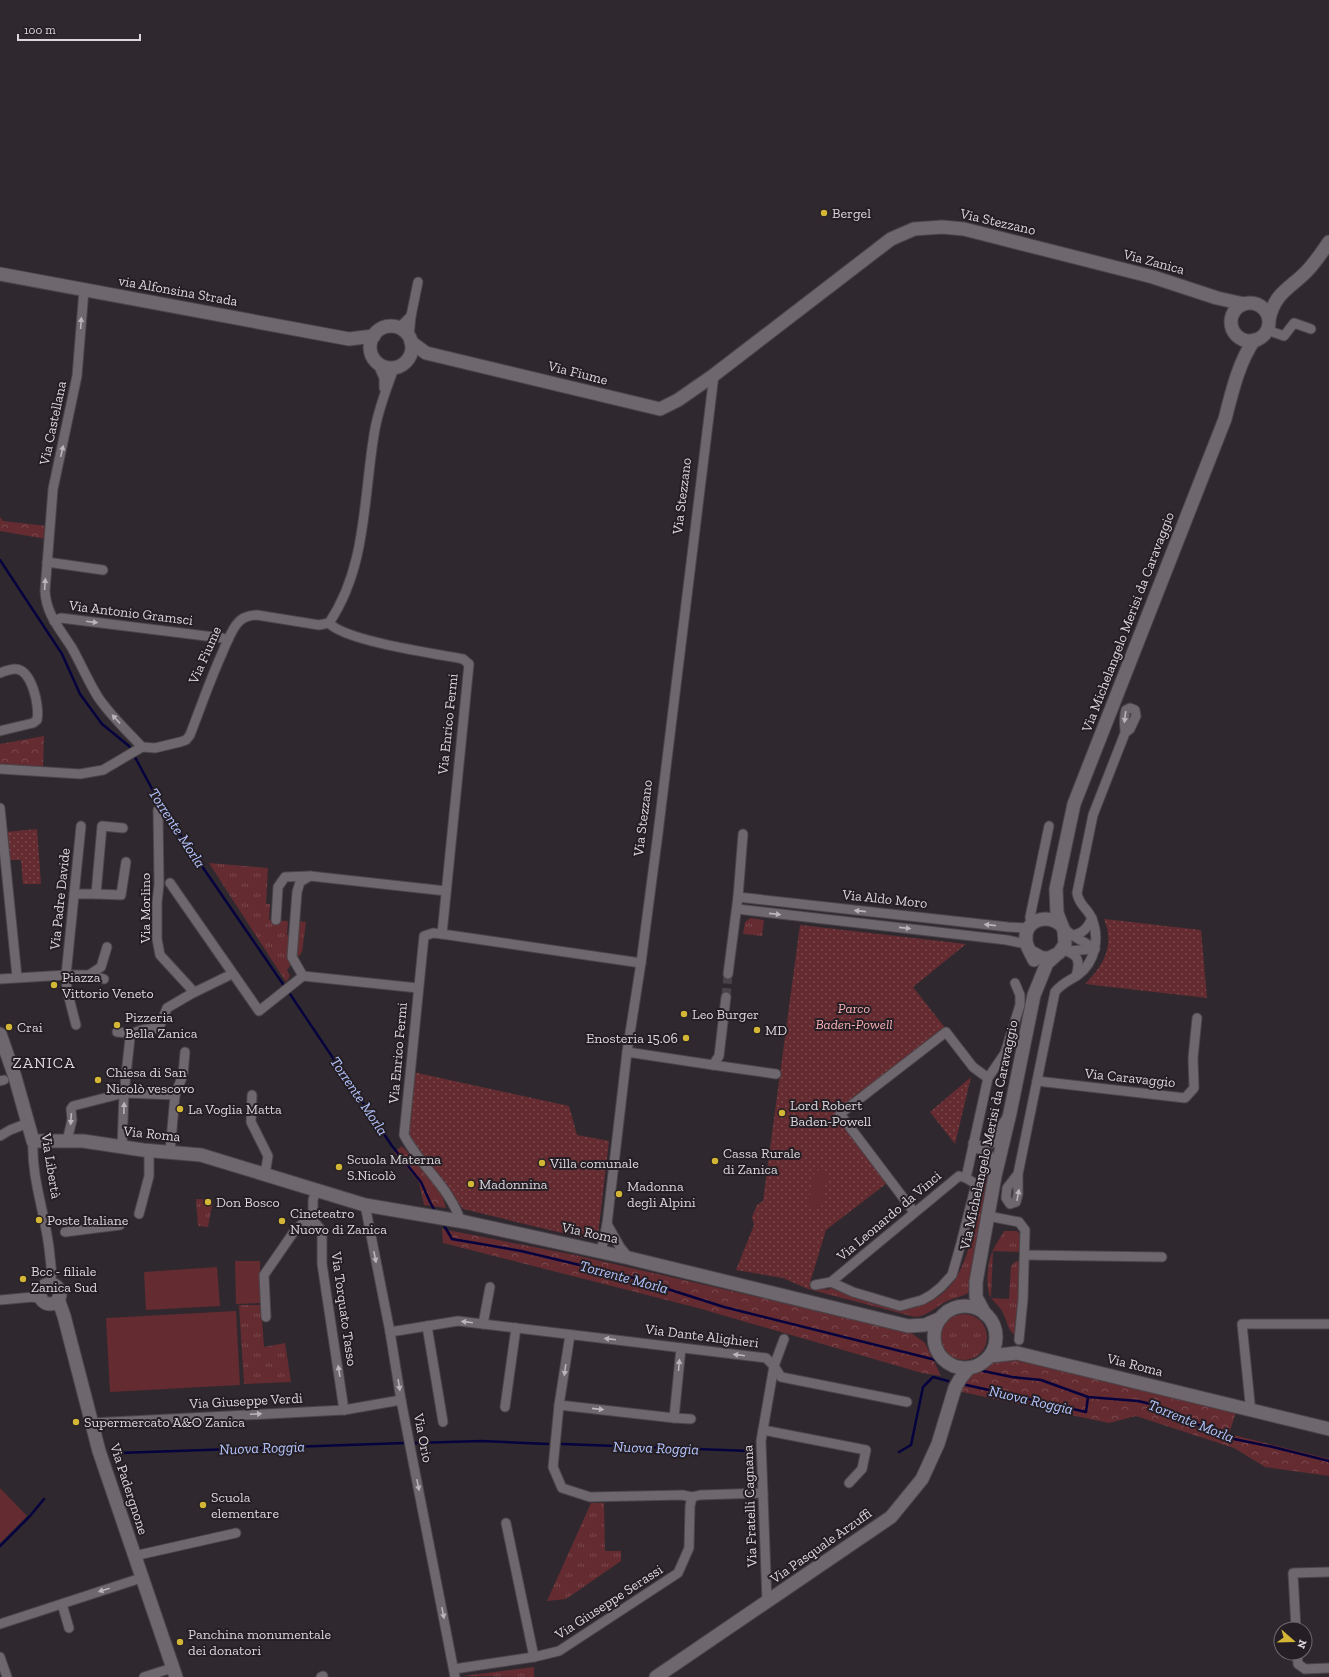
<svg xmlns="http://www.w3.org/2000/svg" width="1329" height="1677" font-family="'Zilla Slab',serif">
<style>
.grass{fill:url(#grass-tufts)}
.forest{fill:url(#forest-crowns)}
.park{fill:url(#park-dots)}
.pitch{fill:#642b30}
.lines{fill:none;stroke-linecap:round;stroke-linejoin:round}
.stream{stroke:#06023e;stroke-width:2.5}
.street-tunnel{stroke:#494349;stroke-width:9;stroke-dasharray:9 4.5;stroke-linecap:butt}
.street-casing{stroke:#4a454a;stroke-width:11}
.secondary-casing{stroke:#4a454a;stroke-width:15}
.street{stroke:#6e676e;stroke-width:9}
.secondary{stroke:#6e676e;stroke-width:13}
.oneway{fill:#bab5ba}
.poi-dot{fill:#d3b635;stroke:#251f25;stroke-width:1.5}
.labels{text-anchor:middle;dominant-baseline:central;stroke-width:4;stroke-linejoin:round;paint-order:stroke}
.poi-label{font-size:14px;fill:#dbd7db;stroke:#251f25;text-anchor:start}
.street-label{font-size:14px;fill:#dbd7db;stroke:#251f25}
.park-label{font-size:14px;font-style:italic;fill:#f5afb1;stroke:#251f25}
.water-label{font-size:15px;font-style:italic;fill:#b3c4fd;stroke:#251f25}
.quarter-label{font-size:16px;letter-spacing:1px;fill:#dbd7db;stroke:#251f25}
</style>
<defs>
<pattern id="grass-tufts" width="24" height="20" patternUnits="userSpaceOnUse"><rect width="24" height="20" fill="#642b30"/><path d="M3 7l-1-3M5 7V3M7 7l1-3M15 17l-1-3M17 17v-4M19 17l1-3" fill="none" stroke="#7a494d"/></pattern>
<pattern id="forest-crowns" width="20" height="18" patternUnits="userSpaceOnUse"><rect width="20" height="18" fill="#642b30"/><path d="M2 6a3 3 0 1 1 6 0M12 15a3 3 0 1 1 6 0" fill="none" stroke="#7a494d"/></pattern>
<pattern id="park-dots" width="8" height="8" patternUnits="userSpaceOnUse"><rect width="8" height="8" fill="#642b30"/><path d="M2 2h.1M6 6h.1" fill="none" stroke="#7a494d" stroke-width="1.8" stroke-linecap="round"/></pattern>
</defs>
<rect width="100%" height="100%" fill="#2f292f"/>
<!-- grass -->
<g class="grass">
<path d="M209 863 268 868 266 904H270L269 920 288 921 287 935 292 936V963L287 970 290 976 286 982Z"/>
<path d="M751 918 764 920 762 936 743 934 745 922Z"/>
<path d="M297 921 306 922 302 952 295 961Z"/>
<path d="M990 1165 973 1280 968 1293C962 1297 953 1298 947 1301 935 1307 928 1316 915 1317L808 1289 809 1285 828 1290 830 1288C853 1296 879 1306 904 1308 914 1309 924 1305 933 1300 973 1278 974 1217 981 1177L987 1178Z"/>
<path d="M196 1199 213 1200 208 1227 198 1226Z"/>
<path d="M1004 1231H1017L1022 1237 1020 1252 993 1251 991 1298 1009 1299 1011 1266 1016 1261 1020 1262 1016 1336C1007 1330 1008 1323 1003 1313 1000 1306 993 1302 990 1296 985 1286 988 1260 993 1250 996 1243 1001 1237 1004 1231Z"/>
<path d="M239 1305H261L264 1347 285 1343 291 1382 244 1384Z"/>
<circle cx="964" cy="1337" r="23"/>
<path d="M591 1503H604L605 1551H621V1561L566 1599 547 1601Z"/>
<path d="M534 1667V1677L463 1676Z"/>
</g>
<!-- forest -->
<g class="forest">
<path d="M0 517 3 521 47 526 46 539 0 531Z"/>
<path d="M44 736 43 769 0 767V744Z"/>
<path d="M402 1146C418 1165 441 1183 446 1208L424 1205 419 1182 394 1152Z"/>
<path d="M442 1229 575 1255 910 1332 925 1343 941 1376 922 1373 698 1308 443 1243Z"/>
<path d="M1006 1358 1236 1412 1229 1434 1329 1459V1476L1265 1467 1234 1448 1136 1416 1109 1423 957 1391 961 1378 987 1363Z"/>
</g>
<!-- park -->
<g class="park">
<path d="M37 829 41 884H23L21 860H8L6 832Z"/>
<path d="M1104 919 1201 930 1207 998 1085 984C1104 965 1115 945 1104 919Z"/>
<path d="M800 925 966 944 913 987 946 1029 835 1113 887 1183 826 1230 808 1289 783 1278 736 1270 754 1225 752 1217 757 1205 763 1201Z"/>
<path d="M413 1072 569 1106 577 1135 609 1141 598 1235 587 1239 463 1209 408 1135Z"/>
<path d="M971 1077 955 1144 930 1112Z"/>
</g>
<!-- pitch -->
<g class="pitch">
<path d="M815 1170 828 1172 821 1208 808 1206Z"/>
<path d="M235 1261H260L261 1303 236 1304Z"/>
<path d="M217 1267 220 1306 146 1310 144 1272Z"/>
<path d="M236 1311 240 1385 110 1392 106 1318Z"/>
<path d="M0 1488 27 1516 0 1543Z"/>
</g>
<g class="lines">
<!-- stream -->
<g class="stream">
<path d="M0 560 62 654 80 694 102 724 129 746 164 811 285 987"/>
<path d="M288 991 392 1146 421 1182 430 1202 436 1213"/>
<path d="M442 1222 452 1239 521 1251 630 1277 724 1307 936 1360"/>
<path d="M983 1371 1012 1377 1041 1380 1088 1397 1138 1401 1159 1406 1224 1437 1273 1447 1329 1461"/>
<path d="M962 1384 1086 1412 1088 1397"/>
<path d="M414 1443 482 1441 548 1444"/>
<path d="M562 1444 750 1451"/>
<path d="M899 1452 911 1445 923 1387 933 1377 948 1381"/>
<path d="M118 1453 405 1443"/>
<path d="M0 1546 30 1516 44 1499"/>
</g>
<!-- street-tunnel -->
<path class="street-tunnel" d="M726 997 728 974"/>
<defs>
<g id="street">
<path d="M84 290 77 376 53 489 45 591C46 614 60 629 72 648 81 664 88 681 98 697 110 715 127 731 142 747"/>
<path d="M399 328 411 316"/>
<path d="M1267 330 1284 336 1294 323 1311 329"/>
<path d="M409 337 411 316 418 282"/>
<path d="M377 362 384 378V388"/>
<path d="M47 562 103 570"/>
<path d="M54 621 61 618 222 638 228 640"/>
<path d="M329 623C345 641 436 654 463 659L469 664 442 934"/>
<path d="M0 673C5 671 11 669 15 669 32 669 40 707 37 720L33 723 0 731"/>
<path d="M0 769 80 774 103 770 142 747 155 748 180 742 186 740 190 735C200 709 209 683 220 658 225 647 229 635 236 625 241 618 249 615 257 615L319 625 329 623C368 565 363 495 375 429 379 407 387 388 394 368"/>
<path d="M0 808 17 977"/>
<path d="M158 810 159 884 157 903V939L160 955 194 992"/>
<path d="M81 826 66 975H89L101 967 107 947"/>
<path d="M170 883 259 1011 303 976 418 988"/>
<path d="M74 894H96L102 826 123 828"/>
<path d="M96 894 121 895 126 862"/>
<path d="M738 897 1008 927 1028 928"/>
<path d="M737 909 1007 940 1026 944"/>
<path d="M276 920 278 887 285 877 310 876"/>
<path d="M1031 924 1030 917 1049 826"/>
<path d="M1064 928C1073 938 1084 941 1095 949"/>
<path d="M1071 936C1083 933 1087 929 1092 918"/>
<path d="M1062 950C1078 954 1081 960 1076 976"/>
<path d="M1067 951 1095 949"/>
<path d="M728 974 738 897 743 834"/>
<path d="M89 975 104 979"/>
<path d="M303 976 292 957 297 892 300 882 310 876 446 891"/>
<path d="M0 979 66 975 67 990 76 1025"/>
<path d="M117 1032 126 1033 130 1038"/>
<path d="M627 1052 713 1065 719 1056 726 997"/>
<path d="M713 1065 776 1074"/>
<path d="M0 1081 4 1080"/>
<path d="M1037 1081 1185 1098 1194 1088 1193 1058 1197 1018"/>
<path d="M175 1095 183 1075 185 1052"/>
<path d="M252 1095 251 1122 268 1156 265 1174"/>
<path d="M0 1136 10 1130 28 1123"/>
<path d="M33 1141C31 1180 47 1218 50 1257 51 1266 53 1275 50 1284"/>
<path d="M67 1141 72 1120 71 1109 73 1106 124 1093 130 1038C135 1028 149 1029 159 1028L167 1008 191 994 232 974"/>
<path d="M973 1143 981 1146 993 1143 1000 1127 1007 1118"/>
<path d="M122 1147 124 1093 175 1095 170 1152"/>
<path d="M976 1148C990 1153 992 1156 994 1171"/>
<path d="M1018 1174 1007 1188 1006 1198 1010 1204 1016 1202 1018 1194V1174L1055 992C1062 983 1069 981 1078 975 1095 962 1100 939 1092 919 1088 908 1079 906 1077 893L1093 815 1125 733 1130 729 1136 716 1135 710 1130 708 1126 710C1123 719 1125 724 1125 733"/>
<path d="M966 1178 988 1078 1005 1053 1020 1005V995L1015 983"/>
<path d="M316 1191 313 1200V1220L322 1231V1264L344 1410"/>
<path d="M365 1205 390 1332 401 1400 455 1677"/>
<path d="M914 1212 840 1114 946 1032 973 1067 988 1078"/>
<path d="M139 1214 149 1176V1151"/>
<path d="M988 1216 1019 1222 1025 1230 1023 1299 1019 1340"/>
<path d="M461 1222C449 1186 420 1166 404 1135L424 936 433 933 442 934 641 963"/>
<path d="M607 1224 620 1247 629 1258"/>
<path d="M65 1232 120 1225"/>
<path d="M601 1252 607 1224 627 1052 641 963 658 833 714 375"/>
<path d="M1025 1255 1162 1257"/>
<path d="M815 1285 831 1282 853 1292 900 1306 922 1300 931 1295 941 1287 952 1275 960 1247 976 1184 966 1178 959 1176 831 1282"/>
<path d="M33 1297 41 1290"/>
<path d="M0 1300 33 1297 42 1299"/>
<path d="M266 1317 264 1275 293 1233 302 1224 313 1220"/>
<path d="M483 1324 490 1287"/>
<path d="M427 1326 443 1422"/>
<path d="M390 1332 458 1321 766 1358 774 1366 781 1377 907 1402"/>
<path d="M570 1335 559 1405 553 1467 562 1488 590 1497 682 1495 692 1497 700 1495 763 1493"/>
<path d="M559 1405 674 1418 681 1348"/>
<path d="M505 1407 516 1328"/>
<path d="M1249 1409 1250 1403 1242 1324H1329"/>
<path d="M674 1418 691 1419"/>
<path d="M91 1423 344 1410 401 1400"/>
<path d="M763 1430 866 1450 862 1469 849 1483"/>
<path d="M506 1523 534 1657"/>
<path d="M134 1556 236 1533"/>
<path d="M767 1602 761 1441 774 1366 784 1339"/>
<path d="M62 1604 69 1628"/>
<path d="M0 1624 141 1578"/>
<path d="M1296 1629 1293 1573 1329 1572"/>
<path d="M1297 1653 1298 1664 1305 1669 1329 1668"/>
<path d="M0 1657 7 1677"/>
<path d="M454 1669 534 1657 559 1651 678 1573 689 1548 690 1506 692 1497"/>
<path d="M144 1677 172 1668"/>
<path d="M321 1677 323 1676"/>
</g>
<g id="secondary">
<path d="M0 274 349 339 374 336"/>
<circle cx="1250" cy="322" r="19"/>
<path d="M1269 319C1275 293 1289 289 1306 272 1315 263 1322 252 1329 242"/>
<circle cx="391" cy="347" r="21"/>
<path d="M411 342 426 353 660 409 678 400 714 375 891 239 914 229 942 227 964 229 1153 277 1217 298 1244 304"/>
<path d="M1031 952 1042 958H1049L1059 953 1065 944 1064 931 1057 913 1056 889 1074 804 1225 419C1232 392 1238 364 1254 340"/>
<path d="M1034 960C1032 954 1026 947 1026 940 1024 920 1047 913 1061 925"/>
<path d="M0 1034 15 1077 33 1141H83L143 1150 201 1155 365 1205 465 1222 629 1258 908 1326 925 1325 941 1318"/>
<circle cx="50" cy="1294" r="10"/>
<path d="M58 1299 64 1316 99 1451 176 1677"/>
<circle cx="965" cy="1337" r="31"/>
<path d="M985 1314 976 1297V1282L995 1176 1010 1113 1034 995 1047 963 1055 956"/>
<path d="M990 1356 1017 1353 1329 1429"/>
<path d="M656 1677 891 1517 922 1479 938 1444 955 1388 960 1379 969 1368"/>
</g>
</defs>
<!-- street casing -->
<use href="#street" class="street-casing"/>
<!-- secondary casing -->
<use href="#secondary" class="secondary-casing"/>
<!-- street -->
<use href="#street" class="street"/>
<!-- secondary -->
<use href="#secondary" class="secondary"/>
</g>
<!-- one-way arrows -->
<defs><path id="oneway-solid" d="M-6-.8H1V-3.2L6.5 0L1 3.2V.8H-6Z"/></defs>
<g class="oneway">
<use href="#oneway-solid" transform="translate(81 323) rotate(-86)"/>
<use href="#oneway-solid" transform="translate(62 451) rotate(-77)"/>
<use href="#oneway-solid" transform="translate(45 584) rotate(-86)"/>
<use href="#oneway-solid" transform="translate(92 622) rotate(7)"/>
<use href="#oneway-solid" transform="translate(1125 717) rotate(97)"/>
<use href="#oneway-solid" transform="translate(116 719) rotate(-133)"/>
<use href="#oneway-solid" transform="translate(860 911) rotate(-174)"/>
<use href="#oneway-solid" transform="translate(775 914) rotate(6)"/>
<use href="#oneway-solid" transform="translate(990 925) rotate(-174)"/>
<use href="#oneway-solid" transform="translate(905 928) rotate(6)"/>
<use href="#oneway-solid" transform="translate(124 1108) rotate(-88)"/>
<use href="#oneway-solid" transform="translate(71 1119) rotate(94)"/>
<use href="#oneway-solid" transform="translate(1018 1195) rotate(-80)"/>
<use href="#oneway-solid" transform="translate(375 1257) rotate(79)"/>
<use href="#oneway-solid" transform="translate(467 1322) rotate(-173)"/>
<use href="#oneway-solid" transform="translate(610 1339) rotate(-173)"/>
<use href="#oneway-solid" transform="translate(739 1355) rotate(-173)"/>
<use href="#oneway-solid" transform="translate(679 1365) rotate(-85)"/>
<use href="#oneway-solid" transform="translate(565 1370) rotate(98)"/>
<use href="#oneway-solid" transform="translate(339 1371) rotate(-99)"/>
<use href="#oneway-solid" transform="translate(399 1385) rotate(81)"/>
<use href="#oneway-solid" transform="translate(598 1409) rotate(6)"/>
<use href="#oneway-solid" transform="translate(256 1414) rotate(-3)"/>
<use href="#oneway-solid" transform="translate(418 1485) rotate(79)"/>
<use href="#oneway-solid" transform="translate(104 1590) rotate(162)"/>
<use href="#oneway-solid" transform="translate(443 1613) rotate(79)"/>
</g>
<!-- markers -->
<g class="poi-dot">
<circle cx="824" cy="213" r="4"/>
<circle cx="54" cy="985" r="4"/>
<circle cx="684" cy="1014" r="4"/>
<circle cx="117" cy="1025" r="4"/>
<circle cx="9" cy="1027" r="4"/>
<circle cx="757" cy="1030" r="4"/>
<circle cx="686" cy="1038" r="4"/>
<circle cx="98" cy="1080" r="4"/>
<circle cx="180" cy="1109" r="4"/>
<circle cx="782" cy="1113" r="4"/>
<circle cx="715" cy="1161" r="4"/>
<circle cx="542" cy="1163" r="4"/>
<circle cx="339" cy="1167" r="4"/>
<circle cx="471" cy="1184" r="4"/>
<circle cx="619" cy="1194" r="4"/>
<circle cx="208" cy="1202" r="4"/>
<circle cx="39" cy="1220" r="4"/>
<circle cx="282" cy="1221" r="4"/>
<circle cx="23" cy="1279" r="4"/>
<circle cx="76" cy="1422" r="4"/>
<circle cx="203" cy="1505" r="4"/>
<circle cx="180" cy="1642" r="4"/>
</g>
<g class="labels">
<!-- poi labels -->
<g class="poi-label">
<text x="832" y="213">Bergel</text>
<text x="62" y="977">Piazza<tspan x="62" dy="16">Vittorio Veneto</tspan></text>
<text x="692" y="1014">Leo Burger</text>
<text x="125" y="1017">Pizzeria<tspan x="125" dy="16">Bella Zanica</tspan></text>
<text x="17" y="1027">Crai</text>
<text x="765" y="1030">MD</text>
<text x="678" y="1038" text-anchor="end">Enosteria 15.06</text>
<text x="106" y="1072">Chiesa di San<tspan x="106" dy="16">Nicolò vescovo</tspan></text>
<text x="790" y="1105">Lord Robert<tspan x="790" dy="16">Baden-Powell</tspan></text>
<text x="188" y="1109">La Voglia Matta</text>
<text x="723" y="1153">Cassa Rurale<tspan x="723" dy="16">di Zanica</tspan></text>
<text x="347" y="1159">Scuola Materna<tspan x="347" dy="16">S.Nicolò</tspan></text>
<text x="550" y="1163">Villa comunale</text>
<text x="479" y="1184">Madonnina</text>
<text x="627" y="1186">Madonna<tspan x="627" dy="16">degli Alpini</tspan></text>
<text x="216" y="1202">Don Bosco</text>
<text x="290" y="1213">Cineteatro<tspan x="290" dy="16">Nuovo di Zanica</tspan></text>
<text x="47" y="1220">Poste Italiane</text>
<text x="31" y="1271">Bcc - filiale<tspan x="31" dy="16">Zanica Sud</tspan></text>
<text x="84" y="1422">Supermercato A&amp;O Zanica</text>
<text x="211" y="1497">Scuola<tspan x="211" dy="16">elementare</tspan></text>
<text x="188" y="1634">Panchina monumentale<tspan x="188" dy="16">dei donatori</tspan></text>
</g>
<!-- street labels -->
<g class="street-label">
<text transform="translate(998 222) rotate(13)">Via Stezzano</text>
<text transform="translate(1154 262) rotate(15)">Via Zanica</text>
<text transform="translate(178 291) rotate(10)">via Alfonsina Strada</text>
<text transform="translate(578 373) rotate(14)">Via Fiume</text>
<text transform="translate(53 423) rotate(-78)">Via Castellana</text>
<text transform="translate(682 496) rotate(-83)">Via Stezzano</text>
<text transform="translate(131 613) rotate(7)">Via Antonio Gramsci</text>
<text transform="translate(1128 622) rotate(-69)">Via Michelangelo Merisi da Caravaggio</text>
<text transform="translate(205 655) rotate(-66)">Via Fiume</text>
<text transform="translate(448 724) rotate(-84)">Via Enrico Fermi</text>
<text transform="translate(643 818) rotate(-83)">Via Stezzano</text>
<text transform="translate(60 899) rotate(-84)">Via Padre Davide</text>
<text transform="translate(885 899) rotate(6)">Via Aldo Moro</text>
<text transform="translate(145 908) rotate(-90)">Via Morlino</text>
<text transform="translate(398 1053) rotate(-85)">Via Enrico Fermi</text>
<text transform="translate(1130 1078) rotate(6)">Via Caravaggio</text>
<text transform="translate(152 1134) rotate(6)">Via Roma</text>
<text transform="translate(989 1135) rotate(-78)">Via Michelangelo Merisi da Caravaggio</text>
<text transform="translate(51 1166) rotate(81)">Via Libertà</text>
<text transform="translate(889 1216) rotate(-40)">Via Leonardo da Vinci</text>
<text transform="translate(590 1233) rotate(12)">Via Roma</text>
<text transform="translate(344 1309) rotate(82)">Via Torquato Tasso</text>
<text transform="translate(702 1336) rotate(7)">Via Dante Alighieri</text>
<text transform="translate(1135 1365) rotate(14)">Via Roma</text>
<text transform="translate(246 1401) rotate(-3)">Via Giuseppe Verdi</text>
<text transform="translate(423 1438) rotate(79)">Via Orio</text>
<text transform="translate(129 1489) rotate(72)">Via Padergnone</text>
<text transform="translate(750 1506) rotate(-92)">Via Fratelli Cagnana</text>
<text transform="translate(821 1546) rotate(-35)">Via Pasquale Arzuffi</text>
<text transform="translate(609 1602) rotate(-33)">Via Giuseppe Serassi</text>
</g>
<!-- park labels -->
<g class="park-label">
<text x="854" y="1008">Parco<tspan x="854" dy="16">Baden-Powell</tspan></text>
</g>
<!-- water labels -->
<g class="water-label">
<text transform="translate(177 828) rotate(57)">Torrente Morla</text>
<text transform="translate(359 1096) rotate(56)">Torrente Morla</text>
<text transform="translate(624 1277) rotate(15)">Torrente Morla</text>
<text transform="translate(1031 1400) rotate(13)">Nuova Roggia</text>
<text transform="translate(1191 1421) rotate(22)">Torrente Morla</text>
<text transform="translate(262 1448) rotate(-2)">Nuova Roggia</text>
<text transform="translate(656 1448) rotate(2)">Nuova Roggia</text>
</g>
<!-- quarter labels -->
<g class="quarter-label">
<text x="44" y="1062">ZANICA</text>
</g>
</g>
<!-- north arrow -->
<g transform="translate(1293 1641) rotate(110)"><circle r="19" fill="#251f25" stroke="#6e696e"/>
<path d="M0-3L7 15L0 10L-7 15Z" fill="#d3b635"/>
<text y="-6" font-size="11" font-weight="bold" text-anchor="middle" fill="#dbd7db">N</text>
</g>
<!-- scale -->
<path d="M18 34v6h122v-6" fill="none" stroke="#dbd7db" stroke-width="2"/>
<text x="24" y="34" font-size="12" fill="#dbd7db" stroke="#251f25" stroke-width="3" paint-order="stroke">100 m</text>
</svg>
